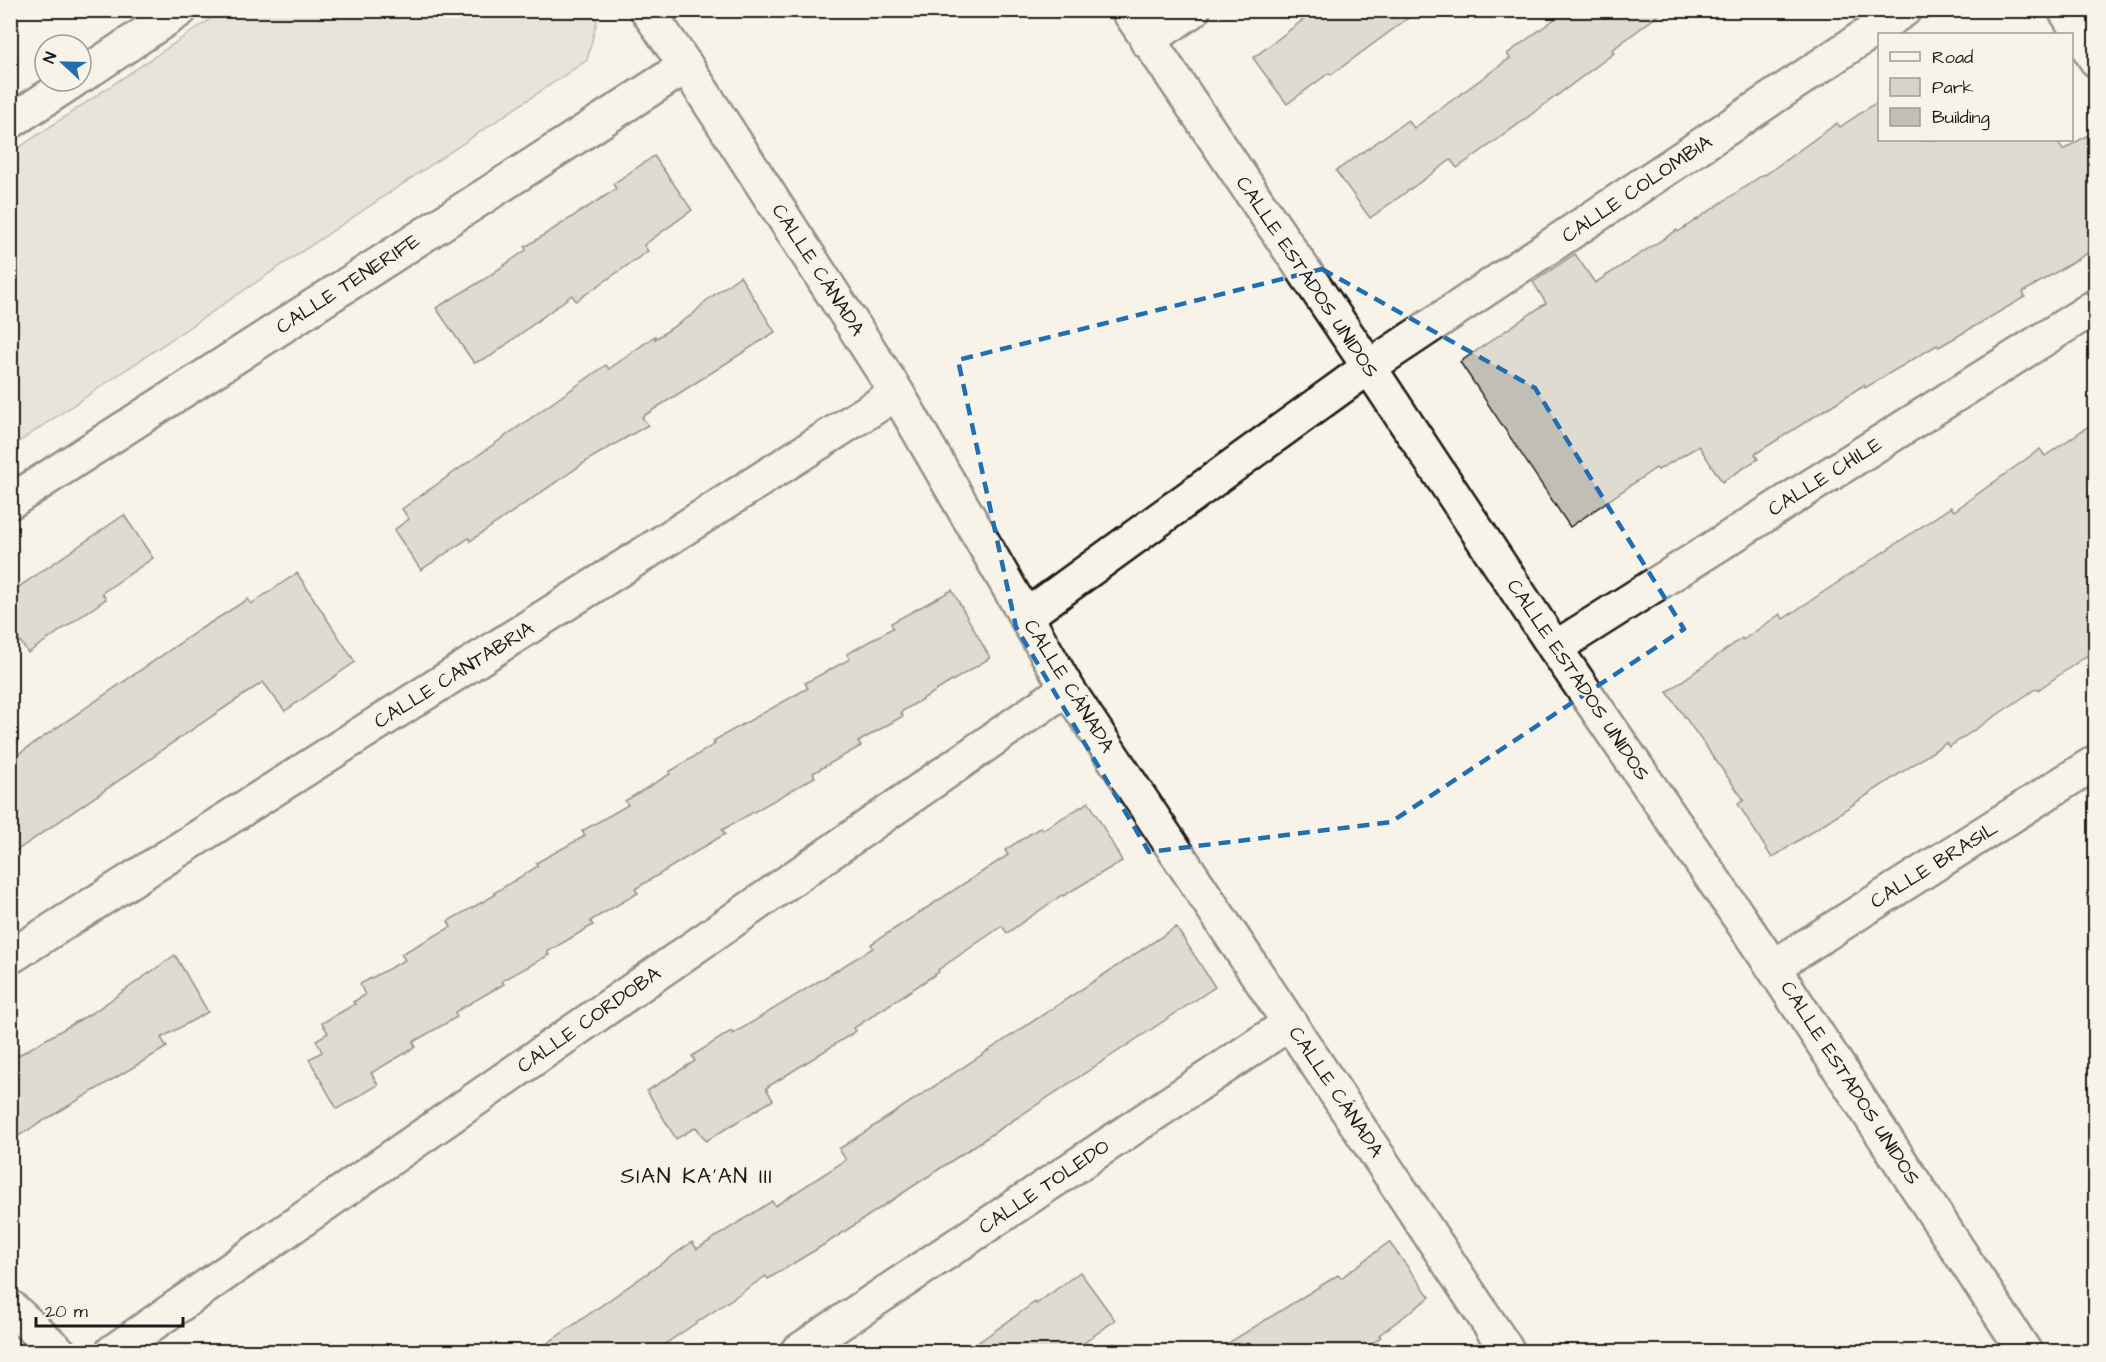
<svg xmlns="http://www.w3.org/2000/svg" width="2106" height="1362" font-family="'Architects Daughter',sans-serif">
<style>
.green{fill:#d7d3cb;stroke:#7a7874;stroke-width:1.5}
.building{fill:#c0beb5;stroke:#1c1c1c;stroke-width:1.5}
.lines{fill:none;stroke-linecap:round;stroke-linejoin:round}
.street-casing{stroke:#1c1c1c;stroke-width:38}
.secondary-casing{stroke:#1c1c1c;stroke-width:38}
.street{stroke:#f7f3e8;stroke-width:33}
.secondary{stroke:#f7f3e8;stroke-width:33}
.marked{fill:none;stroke:#1f6fb2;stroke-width:4.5;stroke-dasharray:12 8;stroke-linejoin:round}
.labels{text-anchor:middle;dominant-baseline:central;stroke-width:4.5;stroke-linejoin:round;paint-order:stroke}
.street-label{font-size:20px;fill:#1c1c1c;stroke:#f7f3e8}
.quarter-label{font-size:22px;letter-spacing:1.5px;fill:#1c1c1c;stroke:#f7f3e8}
</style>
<rect width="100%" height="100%" fill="#f7f3e8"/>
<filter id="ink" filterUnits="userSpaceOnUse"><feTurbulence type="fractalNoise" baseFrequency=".0167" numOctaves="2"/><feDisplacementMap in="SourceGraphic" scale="12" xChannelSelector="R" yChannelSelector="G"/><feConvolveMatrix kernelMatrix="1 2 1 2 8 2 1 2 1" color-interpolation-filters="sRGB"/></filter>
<g filter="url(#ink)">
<!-- green -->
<path class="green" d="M224 10H590L597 21 587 60 11 447V153Z"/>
<!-- building -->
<g class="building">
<path d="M1316 10H1419L1331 75 1329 73 1287 104 1253 58Z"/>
<path d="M1567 10H1665L1612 50 1614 53 1497 140 1457 168 1451 160 1370 218 1336 171 1408 120 1414 128 1510 58 1507 54Z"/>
<path d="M1880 100V140H2056L2063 150 2096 130V248L2023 292 2025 297 1939 347 1937 345 1865 388 1864 385 1755 454 1758 459 1722 482 1699 446 1658 470 1656 468 1570 527 1460 362 1546 303 1533 282 1575 254 1595 283 1677 230 1678 232 1764 174 1765 175 1837 123 1840 127Z"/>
<path d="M654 156 692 210 644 245 648 251 576 301 572 295 491 356 474 363 436 308 483 280 526 250 525 247 616 189 613 184Z"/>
<path d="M740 276 775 332 642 417 648 425 593 457 470 541 469 538 421 570 394 530 409 519 402 509 606 365 609 369 655 336V339L692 315 707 300Z"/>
<path d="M2096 421V649L2038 690 2037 688 1949 747 1946 743 1772 858 1738 804 1744 800 1667 692 1742 638 1743 640 1780 614 1783 619 1951 507 1954 511 2040 449 2045 456Z"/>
<path d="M124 515 153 558 102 593 106 599 28 653 10 626V593Z"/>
<path d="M297 573 355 662 285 711 263 682 156 754V755L10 855V760L202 628 248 599 251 604Z"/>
<path d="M952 590 990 658 901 712 903 716 858 742 861 746 813 773 815 777 722 830 725 834 635 889 638 893 590 921 593 925 547 952 549 955 502 981 504 984 455 1012 457 1017 413 1042 416 1047 371 1073 378 1085 337 1109 309 1059 322 1052 316 1040 328 1033 322 1023 355 1004 353 1002 365 995 360 984 405 960 401 954 451 927 448 921 495 895 494 893 538 866 536 863 585 836 582 831 628 805 625 801 670 774 669 772 715 744 713 741 808 688 805 683 850 659 847 654 893 628 891 623Z"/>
<path d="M1089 802 1122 861 1063 896 1062 895 1007 933 1002 926 938 970 939 972 854 1028 856 1031 766 1088 773 1100 706 1141 696 1127 676 1139 647 1091 695 1061 692 1056 731 1031 733 1034 873 948 871 944 1008 855 1005 850 1041 827 1042 830Z"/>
<path d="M1176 927 1215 987 1173 1015 830 1241 768 1279 766 1276 653 1352H535L692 1242 697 1249 772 1201 775 1206 846 1160 839 1149Z"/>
<path d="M175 955 208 1012 161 1038 167 1047 10 1141V1060L95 1011Z"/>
<path d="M1389 1242 1430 1297 1379 1335 1381 1337 1361 1352H1214L1338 1275 1341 1278Z"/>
<path d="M1080 1272 1115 1320 1072 1352H965L1035 1302 1036 1304Z"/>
</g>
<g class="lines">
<defs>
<g id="street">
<path d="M647 10 686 66 897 393 1067 688 1508 1352"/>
<path d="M1128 10 1369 367 1555 648 1773 967 2025 1352"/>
<path d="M2065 10 2096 60"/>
<path d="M1147 41 1193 10"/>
<path d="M81 76 180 10"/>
<path d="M10 122 73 81"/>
<path d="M10 502 686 66"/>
<path d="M1026 616 1369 367 1904 10"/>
<path d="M1555 648 2096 306"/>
<path d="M10 957 897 393"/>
<path d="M1773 967 2096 762"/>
<path d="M112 1352 1067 688"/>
<path d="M797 1352 1290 1023"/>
</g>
<path id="secondary" d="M10 1307 59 1352"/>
</defs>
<!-- street casing -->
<use href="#street" class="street-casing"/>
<!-- secondary casing -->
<use href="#secondary" class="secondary-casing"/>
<!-- street -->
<use href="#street" class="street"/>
<!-- secondary -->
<use href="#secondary" class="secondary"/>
</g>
</g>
<!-- marked area -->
<path d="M0 0H2106V1362H0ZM1322 269 1535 388 1684 629 1391 822 1149 852 1016 627 958 360Z" fill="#f7f3e8" fill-opacity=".55" fill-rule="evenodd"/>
<path class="marked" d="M1322 269 1535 388 1684 629 1391 822 1149 852 1016 627 958 360Z"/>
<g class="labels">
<!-- street labels -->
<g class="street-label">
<text transform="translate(1637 189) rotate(-34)">CALLE COLOMBIA</text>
<text transform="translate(818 270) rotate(57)">CALLE CÁNADA</text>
<text transform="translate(1307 277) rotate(56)">CALLE ESTADOS UNIDOS</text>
<text transform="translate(348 284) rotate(-33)">CALLE TENERIFE</text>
<text transform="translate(1825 477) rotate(-32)">CALLE CHILE</text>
<text transform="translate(454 675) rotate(-32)">CALLE CANTABRIA</text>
<text transform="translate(1578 680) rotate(56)">CALLE ESTADOS UNIDOS</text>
<text transform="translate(1069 686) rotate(58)">CALLE CÁNADA</text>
<text transform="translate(1934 865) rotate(-32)">CALLE BRASIL</text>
<text transform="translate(589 1020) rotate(-35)">CALLE CORDOBA</text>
<text transform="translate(1850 1083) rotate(57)">CALLE ESTADOS UNIDOS</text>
<text transform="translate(1336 1092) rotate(56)">CALLE CÁNADA</text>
<text transform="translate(1044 1187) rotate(-34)">CALLE TOLEDO</text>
</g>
<!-- quarter labels -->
<g class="quarter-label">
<text x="697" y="1176">SIAN KA'AN III</text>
</g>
</g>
<!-- margin -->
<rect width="2106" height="1362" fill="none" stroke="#f7f3e8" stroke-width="36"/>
<rect x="18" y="18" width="2070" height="1326" fill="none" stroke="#1c1c1c" stroke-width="2" filter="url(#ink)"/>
<!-- legend -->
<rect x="1878" y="33" width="195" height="108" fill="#f7f3e8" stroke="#9f9d96" stroke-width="1.5"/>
<rect x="1890" y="52" width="30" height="9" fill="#f7f3e8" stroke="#9f9d96" stroke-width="1.5"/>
<text x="1932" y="63" font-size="18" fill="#1c1c1c">Road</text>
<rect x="1890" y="78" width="30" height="18" fill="#d7d3cb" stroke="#9f9d96" stroke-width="1.5"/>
<text x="1932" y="93" font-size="18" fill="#1c1c1c">Park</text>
<rect x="1890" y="108" width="30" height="18" fill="#c0beb5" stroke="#9f9d96" stroke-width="1.5"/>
<text x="1932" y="123" font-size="18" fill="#1c1c1c">Building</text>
<!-- north arrow -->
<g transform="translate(63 63) rotate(292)"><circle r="28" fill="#f7f3e8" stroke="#9f9d96" stroke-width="1.5"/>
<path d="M0-4.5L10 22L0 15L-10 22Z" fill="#1f6fb2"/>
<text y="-9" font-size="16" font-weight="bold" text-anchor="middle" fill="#1c1c1c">N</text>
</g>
<!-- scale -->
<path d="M36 1317v9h147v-9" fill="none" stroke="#1c1c1c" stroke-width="3"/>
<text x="45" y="1317" font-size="18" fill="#1c1c1c" stroke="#f7f3e8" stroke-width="4.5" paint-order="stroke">20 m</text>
</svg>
